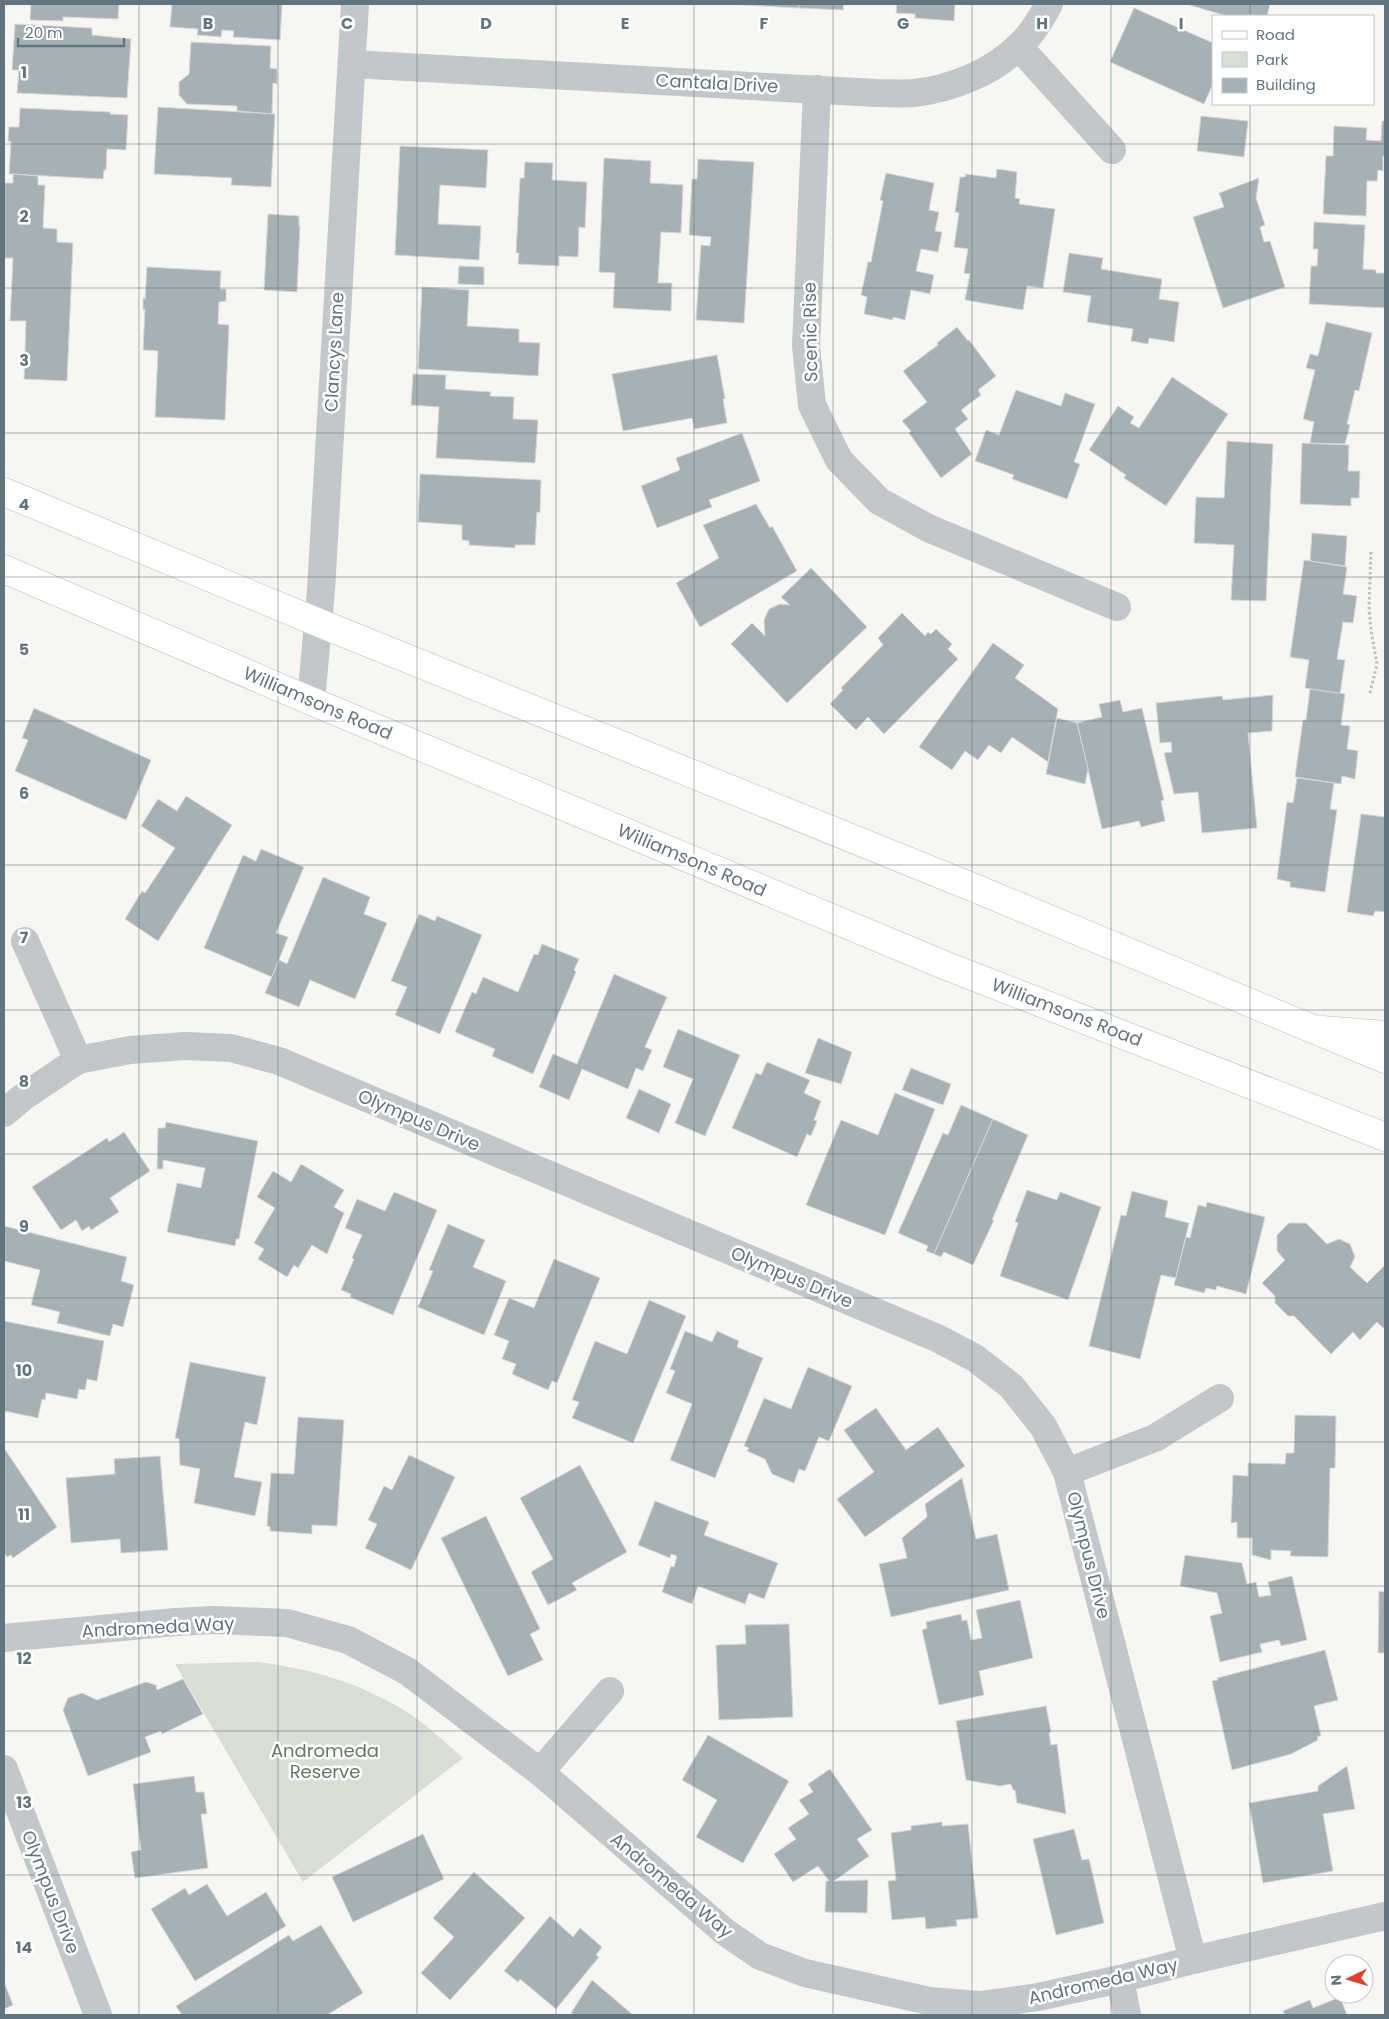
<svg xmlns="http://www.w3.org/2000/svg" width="1389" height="2019" font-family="Poppins,sans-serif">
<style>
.green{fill:#d9ded4}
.building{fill:#a6b1b5;stroke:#d8d8d6}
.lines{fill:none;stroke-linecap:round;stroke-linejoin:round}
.secondary-casing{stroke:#b6bcc0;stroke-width:29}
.primary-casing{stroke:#b5babd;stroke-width:29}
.path{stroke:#bcbfc1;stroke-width:3;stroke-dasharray:2.5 2.5;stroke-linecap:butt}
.minor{stroke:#c2c7c9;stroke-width:28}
.secondary{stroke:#fff;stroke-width:28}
.primary{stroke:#fff;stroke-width:28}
.grid{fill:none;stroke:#61757f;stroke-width:1;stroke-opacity:0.55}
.labels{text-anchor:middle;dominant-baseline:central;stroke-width:5;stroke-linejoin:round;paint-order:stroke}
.street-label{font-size:18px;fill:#61757f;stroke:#fff}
.park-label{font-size:18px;fill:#677760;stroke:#fff}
.grid-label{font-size:16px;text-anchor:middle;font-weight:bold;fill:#61757f;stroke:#fff;stroke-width:5;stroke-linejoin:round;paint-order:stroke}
</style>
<rect width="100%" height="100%" fill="#f7f6f3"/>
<!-- green -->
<path class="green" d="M259 1662C315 1670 358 1682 407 1712 427 1725 445 1742 463 1758L303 1882 175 1664Z"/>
<!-- building -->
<g class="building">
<path d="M31 4H119L118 19 63 17V21L30 20Z"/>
<path d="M172 4H282L280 40 233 37 234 31 222 30 221 37 197 35 198 29 170 27Z"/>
<path d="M727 4H799V8Z"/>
<path d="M799 4H844L843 10 799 8Z"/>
<path d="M897 4H975V5L955 4 954 21 915 18V14L896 13Z"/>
<path d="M1186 4H1270L1267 16H1227Z"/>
<path d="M1134 8 1213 43V84L1204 104 1110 62Z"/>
<path d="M15 24 92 28V35L131 39 127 98 17 93 19 70H12Z"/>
<path d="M191 42 271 46 270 68 277 69V84L273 83 272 114 237 111V106L187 104 179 95V82L189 74Z"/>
<path d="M158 107 275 114 271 187 231 185 232 178 154 174Z"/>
<path d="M20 108 110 112V114L128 115 126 150 107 149 106 170H104L103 179 9 174 11 142 8 141 9 127H19Z"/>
<path d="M1201 116 1248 121 1244 157 1197 151Z"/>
<path d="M1382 121H1385V156H1383V171L1378 170 1377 181H1367L1366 216 1323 214 1326 156H1333L1334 126 1367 128 1366 140 1381 141Z"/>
<path d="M400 146 488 150 486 188 440 185 438 224 481 226 479 260 395 255Z"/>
<path d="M604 158 651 161 650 183 683 185 681 233 661 232 658 283H672L671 311 613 308 615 273 599 272Z"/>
<path d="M698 159 754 162 744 323 696 320 701 245 710 246 711 237 689 235 692 179H697Z"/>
<path d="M525 162 553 163 552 180 587 182 585 228 579 227 578 257 559 256V266L518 264 519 253H516L520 178H524Z"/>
<path d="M997 169 1017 172 1015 198 1020 199 1019 204 1055 209 1043 288 1027 286 1023 310 965 300 970 274 964 273 968 249 954 247 959 213 955 212 960 177H965L966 174 996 178Z"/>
<path d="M886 173 934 183 929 210 939 212 935 231 942 232 938 252 921 249 916 271 934 275 930 294 911 290 905 320 893 317V320L864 314 867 297 861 295 868 262H871L883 201 880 200Z"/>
<path d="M13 174 38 176V185H45L43 228 57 229V242L73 243 67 381 24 379 26 321H10L13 258H4V183H13Z"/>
<path d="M1259 178 1256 198 1265 225 1260 227 1264 242 1270 241 1285 287 1223 308 1193 217 1224 207 1219 193Z"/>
<path d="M268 214 299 216V226H300L297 292 264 290Z"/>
<path d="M1314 222 1365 225 1363 269 1376 270V273H1385V308L1309 304 1311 266H1317L1318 249H1313Z"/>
<path d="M1069 253 1103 258 1101 269 1162 279 1159 299 1179 302 1174 342 1149 338 1148 344 1131 341 1133 329 1087 322 1091 296 1063 292Z"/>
<path d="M459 266 484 267V285L458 284Z"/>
<path d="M147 267 221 271 220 289H226V301L219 302 218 324 229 325 225 420 155 417 158 351 143 350 145 309 143 310V298L145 299Z"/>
<path d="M422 287 469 290 467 326 519 329V342L540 343 538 376 418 369Z"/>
<path d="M1326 322 1372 333 1359 391 1355 390 1347 424 1350 425 1345 444 1310 443 1314 422 1303 419 1315 370 1306 368 1310 354 1318 356Z"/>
<path d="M957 327 968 341 969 340 996 376 978 390 981 395 961 410 968 419 955 429 972 454 941 478 909 433 911 431 902 421 927 402 903 371 938 345 937 343Z"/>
<path d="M717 355 725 399H723L727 423 694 429 692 418 623 431 612 374Z"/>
<path d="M413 374 446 375 445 389 491 392 490 396 514 397 513 419 538 420 535 463 436 458 439 407 411 405Z"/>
<path d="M1172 377 1228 414 1166 506 1124 478 1126 475 1089 450 1118 406 1134 417 1130 423 1139 428Z"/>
<path d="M1016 390 1061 406 1065 393 1095 404 1074 462 1080 464 1067 499 1012 479 1014 475 975 461 986 430 999 435Z"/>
<path d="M742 433 760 481 709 500 712 507 657 528 641 486 680 470 676 458Z"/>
<path d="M1227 441 1273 444 1266 601 1231 600 1234 545 1194 543 1196 497 1224 498Z"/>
<path d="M1302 443 1349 445 1348 471H1360L1359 498H1351V506L1300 504Z"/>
<path d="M420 474 541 480 540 513 537 512 535 545H515V548L469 545V541L462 540V525L418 522Z"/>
<path d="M756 504 770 528 772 526 797 571 700 627 676 583 719 558 703 525Z"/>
<path d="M1312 533 1347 536 1345 566 1310 561Z"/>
<path d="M1304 560 1347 567 1343 594 1357 596 1353 623 1343 622 1337 659 1345 660 1340 694 1305 688 1309 660 1290 657Z"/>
<path d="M811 568 867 627 787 703 731 644 752 623 765 636 764 620 769 609 780 604 790 605 781 597Z"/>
<path d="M902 613 925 636 928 632 931 634 936 629 952 644 948 649 958 659 884 734 868 717 856 730 830 704 843 690 841 688 883 645 878 638Z"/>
<path d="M993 643 1024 665 1015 678 1058 709 1048 762 1012 737 1001 753 989 745 978 760 965 751 952 770 919 747Z"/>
<path d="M1310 689 1345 694 1341 725 1350 726 1347 749 1358 751 1355 779 1342 776 1341 784 1295 777 1303 720H1306Z"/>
<path d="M1273 695 1272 731 1248 733 1257 828 1202 833 1198 792 1174 794 1164 753 1172 752 1171 742 1160 743 1156 703 1222 696 1223 700Z"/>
<path d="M1120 700 1123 712 1142 708 1164 800 1161 801 1165 821 1141 827 1139 821 1102 829 1077 723 1102 717 1099 704Z"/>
<path d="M34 708 151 760 126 820 15 771 28 740 22 738Z"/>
<path d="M1057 718 1077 723 1088 769 1085 784 1046 774Z"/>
<path d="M1297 778 1334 783 1330 809 1337 810 1325 892 1290 887V882L1277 879 1287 802 1293 803Z"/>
<path d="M186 796 232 825 158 941 125 919 142 891 145 893 175 848 141 826 158 799 177 811Z"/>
<path d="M1361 814 1385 817V912L1375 911 1373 916 1347 912Z"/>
<path d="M261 849 304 867 276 933 288 937 272 977 204 948 243 855 256 861Z"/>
<path d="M323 877 370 897 364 914 387 923 355 999 310 980 299 1007 265 993 279 960 287 964Z"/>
<path d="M419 914 435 921 437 916 482 935 440 1034 395 1015 407 987 391 981Z"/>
<path d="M542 944 579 959 574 970 576 972 533 1074 492 1056 495 1049 455 1032 472 992 476 994 483 977 518 992 534 954 538 955Z"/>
<path d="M614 974 667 997 645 1047 652 1050 643 1071 636 1068 628 1089 582 1069 569 1100 539 1087 553 1054 577 1064Z"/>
<path d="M678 1029 740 1055 705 1136 675 1123 693 1079 663 1067Z"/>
<path d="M818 1038 852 1052 841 1084 805 1073Z"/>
<path d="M767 1062 810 1080 804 1093 821 1101 814 1120 817 1121 811 1136 807 1134 797 1157 732 1128 756 1073 761 1075Z"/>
<path d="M911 1068 951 1084 943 1105 902 1090Z"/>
<path d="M639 1089 671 1104 659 1133 626 1118Z"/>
<path d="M895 1093 935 1109 885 1235 806 1205 841 1120 878 1135Z"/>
<path d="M961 1105 993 1119 934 1254 926 1251 928 1246 898 1233 943 1133 948 1135Z"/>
<path d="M993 1119 1028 1135 992 1220H994L973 1265 944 1252 941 1257 934 1254Z"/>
<path d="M166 1122 258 1141 239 1239H236L235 1246 167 1232 177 1183 201 1188 205 1168 163 1160V1169H157L158 1128H165Z"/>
<path d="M124 1132 150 1171 110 1198 119 1212 91 1230 89 1226 82 1231 76 1220 61 1230 32 1187 107 1138 109 1142Z"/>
<path d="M301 1164 344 1190 334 1207 344 1213 327 1254 312 1245 298 1268 294 1265 287 1277 258 1259 264 1249 254 1243 275 1208 257 1197 273 1171 291 1182Z"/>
<path d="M1027 1190 1057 1200 1060 1192 1101 1207 1068 1300 1000 1276 1018 1223 1015 1222Z"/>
<path d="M1132 1191 1168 1201 1165 1217 1189 1223 1176 1278 1161 1275 1140 1359 1089 1346 1121 1215 1126 1216Z"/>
<path d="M394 1192 437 1210 393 1315 350 1297 351 1294 341 1290 354 1259 352 1258 362 1235 345 1228 357 1199 385 1211Z"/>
<path d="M1207 1202 1265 1217 1246 1294 1217 1286 1216 1290 1206 1288 1204 1293 1174 1285 1186 1237 1190 1238 1198 1205 1206 1207Z"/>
<path d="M1289 1223H1306L1327 1244 1339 1239 1350 1244 1355 1257 1350 1267 1367 1283 1385 1265V1325L1383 1328 1377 1322 1360 1340 1353 1332 1331 1354 1294 1316H1288L1275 1303V1296L1262 1283 1285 1260 1277 1251V1235Z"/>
<path d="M448 1224 485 1240 473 1267 506 1281 484 1335 418 1307 433 1271 429 1270Z"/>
<path d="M4 1226 127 1257 121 1281 134 1285 123 1327 113 1324 110 1336 57 1323 60 1312 31 1305 40 1270 4 1261Z"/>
<path d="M554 1259 600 1278 557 1383 552 1381 548 1390 512 1374 516 1364 502 1359 509 1341 494 1335 509 1298 534 1308Z"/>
<path d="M649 1300 686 1316 633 1443 572 1418 579 1402 572 1400 595 1341 627 1354Z"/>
<path d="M4 1321 104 1341 97 1381 87 1379 85 1390 79 1389 77 1399 46 1393 45 1400 42 1399 38 1418 4 1411Z"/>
<path d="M685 1331 712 1342 717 1331 739 1341 737 1347 763 1358 715 1478 670 1460 692 1404 666 1393 675 1371 670 1369Z"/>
<path d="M190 1362 266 1377 257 1425 245 1422 234 1477 262 1482 255 1516 194 1503 200 1469 180 1465 179 1439 175 1438Z"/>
<path d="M808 1367 852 1386 829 1441 819 1437 805 1471 799 1469 794 1483 772 1474 765 1459 747 1451 749 1448 744 1446 764 1398 791 1409Z"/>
<path d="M876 1408 906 1450 938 1427 965 1466 865 1537 837 1499 874 1472 844 1430Z"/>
<path d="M1295 1415 1336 1416 1335 1468H1330L1328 1557 1290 1556 1291 1551 1271 1550V1560L1252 1555V1538H1237V1522L1231 1523 1233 1475 1248 1476V1463L1285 1464 1286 1453H1294Z"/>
<path d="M298 1417 344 1420 337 1526 312 1525V1534L270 1531V1527L267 1526 271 1473 294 1474Z"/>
<path d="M4 1448 57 1527 13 1558 11 1555 7 1557 4 1552Z"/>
<path d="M409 1455 455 1477 411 1570 365 1548 377 1524 368 1520 384 1486 392 1490Z"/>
<path d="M160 1456 168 1550 121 1553 120 1539 71 1543 66 1478 115 1474 114 1459Z"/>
<path d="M580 1465 627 1552 572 1583 577 1590 548 1605 531 1572 553 1559 520 1498Z"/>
<path d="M962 1478 976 1539 997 1534 1009 1590 891 1617 879 1564 907 1558 902 1538 927 1517 925 1504Z"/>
<path d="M655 1501 709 1522 704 1535 778 1563 764 1599 749 1593 745 1604 698 1586 692 1604 662 1592 671 1566 674 1567 677 1556 671 1554 670 1558 638 1545Z"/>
<path d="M486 1516 540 1629 530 1634 543 1660 508 1676 441 1538Z"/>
<path d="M1185 1555 1242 1563 1247 1584 1256 1582 1259 1597 1271 1595 1268 1582 1292 1576 1307 1640 1281 1646 1279 1640 1260 1644 1262 1652 1220 1662 1210 1616 1222 1613 1217 1593 1180 1586Z"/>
<path d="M1379 1591 1385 1592V1653H1378Z"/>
<path d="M1020 1600 1033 1658 979 1671 984 1695 939 1705 922 1630 927 1628 926 1622 961 1614 962 1621 967 1620 971 1640 982 1638 976 1610Z"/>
<path d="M789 1624 793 1717 719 1720 716 1645 746 1644 745 1625Z"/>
<path d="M1325 1650 1338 1700 1314 1706 1321 1736 1317 1737 1318 1740 1291 1754 1232 1770 1212 1681 1218 1680 1217 1678Z"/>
<path d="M183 1679 203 1714 162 1734 161 1731 145 1737 151 1752 88 1776 63 1710 68 1698 82 1693 97 1700 146 1682 156 1685 157 1690Z"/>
<path d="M1046 1706 1051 1732 1049 1733 1051 1745 1057 1744 1066 1814 1017 1803 1015 1790H1013L1011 1784 1000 1786 966 1780 956 1721Z"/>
<path d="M708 1735 789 1781 743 1863 696 1837 717 1800 682 1780Z"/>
<path d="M1347 1766 1355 1809 1323 1814 1333 1871 1263 1883 1249 1803 1318 1791V1786Z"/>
<path d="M830 1769 872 1830 857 1839 869 1856 834 1881 868 1880 867 1913 825 1912 826 1881H829L818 1866 793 1882 774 1854 796 1839 788 1828 809 1814 799 1800 813 1792 808 1784Z"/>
<path d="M194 1776 196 1792H204L207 1814H201L208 1868 135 1878 131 1852 141 1850 133 1784Z"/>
<path d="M942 1822V1826L968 1824 978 1918 956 1920 957 1926 926 1929 925 1917 892 1920 888 1881 896 1880 891 1833 911 1830V1826Z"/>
<path d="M1074 1829 1082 1860 1089 1859 1104 1923 1056 1935 1033 1839Z"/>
<path d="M423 1834 444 1879 353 1922 332 1877Z"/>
<path d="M474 1872 525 1918 450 2000 421 1973 454 1937 433 1918Z"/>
<path d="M207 1884 227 1916 266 1892 286 1926 195 1981 151 1909 185 1888 189 1895Z"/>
<path d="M550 1916 573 1937 580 1928 602 1947 596 1955 599 1957 556 2009 520 1979 518 1982 504 1971Z"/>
<path d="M321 1925 363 1993 327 2015H182L176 2006 289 1935 293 1941Z"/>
<path d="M592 1980 633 2015H574L571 2013Z"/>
<path d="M4 1982 13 2005 4 2009Z"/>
<path d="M1340 1997 1347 2015H1285L1283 2011 1310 2000 1313 2008Z"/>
</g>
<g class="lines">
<defs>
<path id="secondary" d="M1322 1030 1385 1035"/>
<g id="primary">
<path d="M4 492 317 622 977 889 1385 1059"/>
<path d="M4 569 311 701 944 965 1385 1137"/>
</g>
</defs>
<!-- secondary casing -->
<use href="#secondary" class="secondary-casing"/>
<!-- primary casing -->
<use href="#primary" class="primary-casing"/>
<!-- path -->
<path class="path" d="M1370 693 1377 664 1371 630 1369 607 1371 551"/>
<!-- minor -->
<g class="minor">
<path d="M1019 47 1112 150"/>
<path d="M352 64 876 93C889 93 902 94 914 93 951 89 991 73 1018 47 1031 36 1041 19 1049 4"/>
<path d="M817 89 806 346 812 405 839 460 879 501 928 528 1117 607"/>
<path d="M311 701 321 590 355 4"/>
<path d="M25 941 78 1060"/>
<path d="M4 1113 23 1097 78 1060 130 1050 185 1046 231 1048 279 1061 937 1338 975 1358 1011 1386 1043 1426 1067 1472 1193 1960"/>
<path d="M1067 1472 1155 1438 1220 1398"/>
<path d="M4 1638 176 1622 215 1620 287 1623 348 1640 407 1671 540 1772 725 1932 760 1956 805 1973 929 2001 980 2005 1038 1997 1120 1979 1193 1960 1385 1916"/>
<path d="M4 1769 98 2015"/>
<path d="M540 1772 610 1691"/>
<path d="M1120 1979 1127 2015"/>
</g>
<!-- secondary -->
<use href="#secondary" class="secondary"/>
<!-- primary -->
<use href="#primary" class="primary"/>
</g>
<!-- grid -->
<path class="grid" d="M139 4V2015M278 4V2015M417 4V2015M556 4V2015M694 4V2015M833 4V2015M972 4V2015M1111 4V2015M1250 4V16M1250 104V2015M4 144H1385M4 288H1385M4 433H1385M4 577H1385M4 721H1385M4 865H1385M4 1010H1385M4 1154H1385M4 1298H1385M4 1442H1385M4 1586H1385M4 1731H1385M4 1875H1385"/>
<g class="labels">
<!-- street labels -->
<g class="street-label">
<text transform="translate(717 83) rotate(3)">Cantala Drive</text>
<text transform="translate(810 332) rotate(-91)">Scenic Rise</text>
<text transform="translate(334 352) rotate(-87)">Clancys Lane</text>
<text transform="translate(318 703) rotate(23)">Williamsons Road</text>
<text transform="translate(692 860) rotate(23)">Williamsons Road</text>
<text transform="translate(1067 1012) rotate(21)">Williamsons Road</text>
<text transform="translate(419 1120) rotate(23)">Olympus Drive</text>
<text transform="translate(792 1277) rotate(23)">Olympus Drive</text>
<text transform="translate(1089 1555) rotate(76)">Olympus Drive</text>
<text transform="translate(158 1627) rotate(-3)">Andromeda Way</text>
<text transform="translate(672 1885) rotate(40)">Andromeda Way</text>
<text transform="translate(51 1892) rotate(69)">Olympus Drive</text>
<text transform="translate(1103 1981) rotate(-13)">Andromeda Way</text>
</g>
<!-- park labels -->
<g class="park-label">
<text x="325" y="1750">Andromeda<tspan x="325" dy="21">Reserve</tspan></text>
</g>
</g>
<g class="grid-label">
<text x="208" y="29">B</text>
<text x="347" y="29">C</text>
<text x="486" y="29">D</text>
<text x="625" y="29">E</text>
<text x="764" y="29">F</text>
<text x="903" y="29">G</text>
<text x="1042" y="29">H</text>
<text x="1181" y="29">I</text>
<text x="24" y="78">1</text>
<text x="24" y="222">2</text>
<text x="24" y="366">3</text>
<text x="24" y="510">4</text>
<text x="24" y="655">5</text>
<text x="24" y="799">6</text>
<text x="24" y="943">7</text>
<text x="24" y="1087">8</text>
<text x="24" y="1232">9</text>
<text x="24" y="1376">10</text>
<text x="24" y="1520">11</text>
<text x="24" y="1664">12</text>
<text x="24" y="1808">13</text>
<text x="24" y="1953">14</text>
</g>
<!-- border -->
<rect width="1389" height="2019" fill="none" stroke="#61757f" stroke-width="10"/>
<!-- legend -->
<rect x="1212" y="15" width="162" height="90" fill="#ffffff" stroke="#c0c8cc"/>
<rect x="1222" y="31" width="25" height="8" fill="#ffffff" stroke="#c0c8cc"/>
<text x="1256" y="40" font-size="15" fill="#61757f">Road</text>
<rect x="1222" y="52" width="25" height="15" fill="#d9ded4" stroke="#c0c8cc"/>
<text x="1256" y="65" font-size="15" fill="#61757f">Park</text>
<rect x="1222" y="78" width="25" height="15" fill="#a6b1b5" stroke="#c0c8cc"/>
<text x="1256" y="90" font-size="15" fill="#61757f">Building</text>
<!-- north arrow -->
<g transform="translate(1349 1979) rotate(265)"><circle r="24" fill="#ffffff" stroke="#c0c8cc"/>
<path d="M0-4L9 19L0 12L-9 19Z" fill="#e43c26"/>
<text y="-8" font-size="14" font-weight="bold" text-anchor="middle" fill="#61757f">N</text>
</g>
<!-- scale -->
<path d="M18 38v8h106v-8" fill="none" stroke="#61757f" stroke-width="2.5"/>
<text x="25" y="38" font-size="15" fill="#61757f" stroke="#ffffff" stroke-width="4" paint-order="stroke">20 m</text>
</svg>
